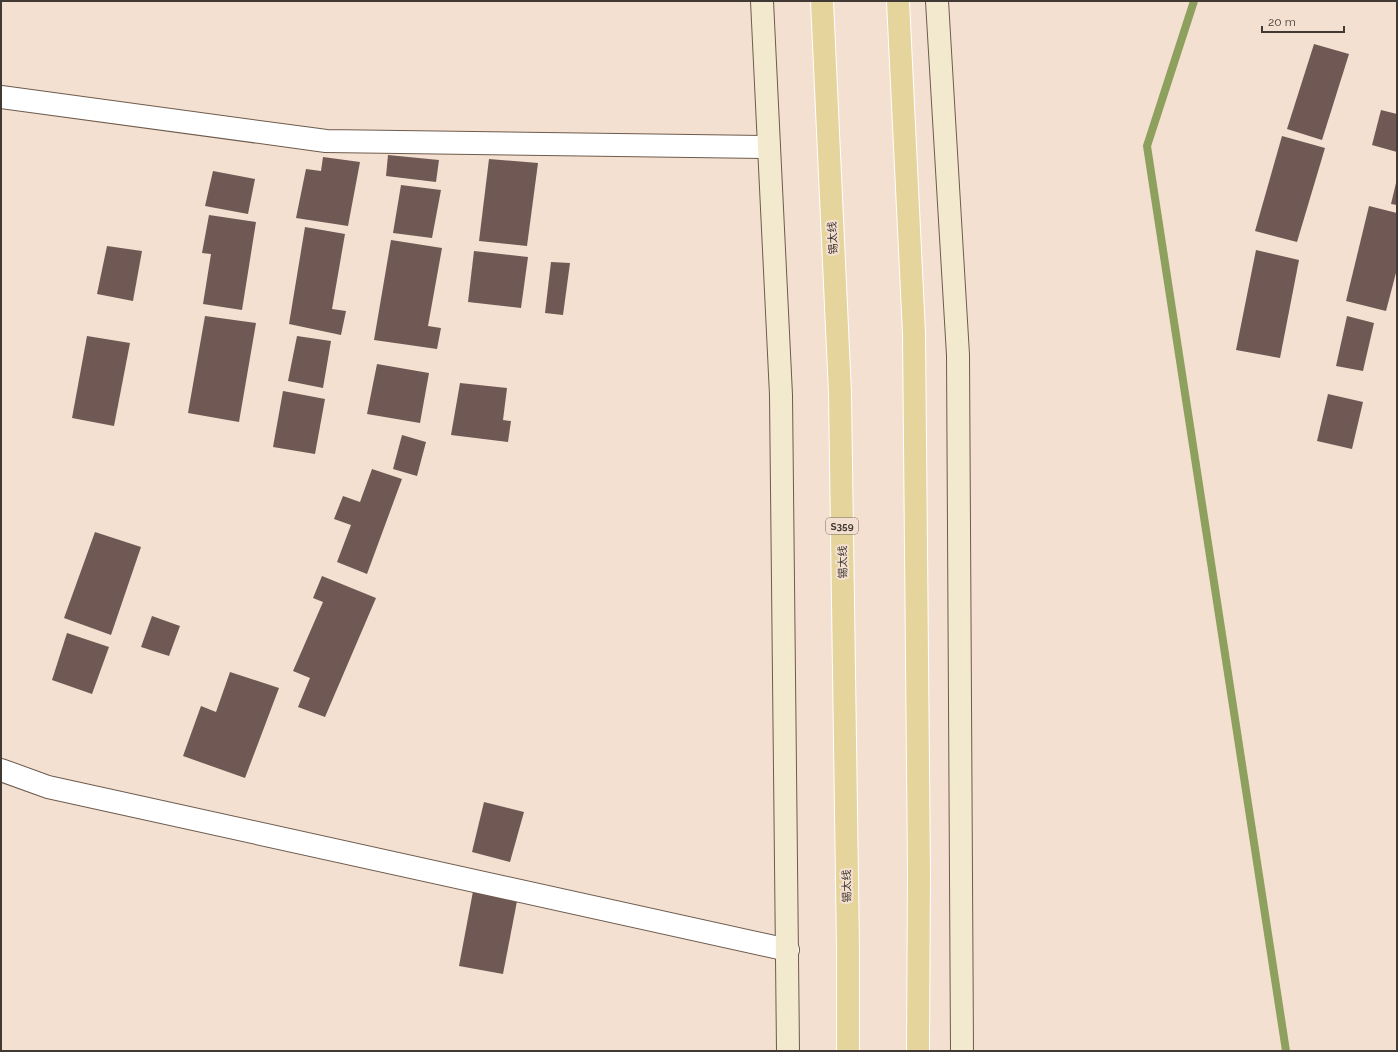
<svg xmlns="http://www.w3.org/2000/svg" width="1398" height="1052" font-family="Raleway,'Noto Sans SC',sans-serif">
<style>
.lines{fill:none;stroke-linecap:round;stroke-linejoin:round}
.stream{stroke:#8da05d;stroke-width:8}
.building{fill:#705854}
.street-casing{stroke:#6d5b4d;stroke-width:24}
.secondary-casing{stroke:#6d5b4d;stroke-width:24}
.primary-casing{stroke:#fff;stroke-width:24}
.street{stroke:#fff;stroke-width:22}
.secondary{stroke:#f3e9ce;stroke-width:22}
.primary{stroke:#e6d49d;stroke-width:22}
.labels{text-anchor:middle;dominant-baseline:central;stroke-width:4;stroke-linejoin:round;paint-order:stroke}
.shield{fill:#f4e0d0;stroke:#776b62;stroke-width:1}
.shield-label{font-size:10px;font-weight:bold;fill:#413933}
.street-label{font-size:11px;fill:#413933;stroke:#f4e0d0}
</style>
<rect width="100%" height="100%" fill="#f4e0d0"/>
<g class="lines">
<!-- stream -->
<path class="stream" d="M1194 1 1147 146 1286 1051"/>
</g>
<!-- building -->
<g class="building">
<path d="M1314 44 1349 54 1322 140 1287 129Z"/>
<path d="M1381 110 1397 114V152L1372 145Z"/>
<path d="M1282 136 1325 148 1297 242 1255 231Z"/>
<path d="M388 155 439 160 436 182 386 176Z"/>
<path d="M323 157 360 162 348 226 296 218 306 169 321 171Z"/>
<path d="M489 159 538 163 527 246 479 241Z"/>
<path d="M213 171 255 179 248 214 205 206Z"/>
<path d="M1396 183H1397V205L1391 204Z"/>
<path d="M401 185 441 190 432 238 393 233Z"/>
<path d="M1369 206 1397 213V269L1386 311 1346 301Z"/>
<path d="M209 215 256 222 242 310 203 304 211 254 202 253Z"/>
<path d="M305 227 345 234 332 309 346 311 341 335 289 324Z"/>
<path d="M391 240 442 248 428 326 441 328 437 349 374 340Z"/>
<path d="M107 246 142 251 133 301 97 294Z"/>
<path d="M1256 250 1299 260 1280 358 1236 350Z"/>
<path d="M474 251 528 257 521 308 468 302Z"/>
<path d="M551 262 570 263 563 315 545 313Z"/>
<path d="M205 316 256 323 239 422 188 413Z"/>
<path d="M1347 316 1374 323 1363 371 1336 366Z"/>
<path d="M87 336 130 343 114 426 72 418Z"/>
<path d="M297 336 331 341 323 388 288 381Z"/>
<path d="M377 364 429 373 420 423 367 414Z"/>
<path d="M460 383 507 388 503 420 511 421 508 442 451 435Z"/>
<path d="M283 391 325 399 315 454 273 447Z"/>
<path d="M1328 394 1363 402 1352 449 1317 441Z"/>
<path d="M402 435 426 442 417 476 393 469Z"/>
<path d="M372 469 402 479 367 574 337 562 351 525 334 519 343 496 360 502Z"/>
<path d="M95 532 141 547 111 635 64 618Z"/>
<path d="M322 576 376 598 325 717 298 707 310 678 293 671 323 602 313 598Z"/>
<path d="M152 616 180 626 169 656 141 647Z"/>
<path d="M67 633 109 647 92 694 52 680Z"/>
<path d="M230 672 279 688 245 778 183 756 201 706 216 712Z"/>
<path d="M484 802 524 812 510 862 472 852Z"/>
<path d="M474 886 518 896 503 974 459 966Z"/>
</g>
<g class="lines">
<defs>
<g id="street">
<path d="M1 97 326 141 769 147"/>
<path d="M1 770 48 787 788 950"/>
</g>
<g id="secondary">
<path d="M762 1 781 395 788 1051"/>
<path d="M937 1 958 355 962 1051"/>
</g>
<g id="primary">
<path d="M822 1 840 393 848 950V1051"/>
<path d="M898 1 914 333 919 873 918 1051"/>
</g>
</defs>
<!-- street casing -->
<use href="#street" class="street-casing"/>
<!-- secondary casing -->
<use href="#secondary" class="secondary-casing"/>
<!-- primary casing -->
<use href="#primary" class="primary-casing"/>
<!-- street -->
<use href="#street" class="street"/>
<!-- secondary -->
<use href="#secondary" class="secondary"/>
<!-- primary -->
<use href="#primary" class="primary"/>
</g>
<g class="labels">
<!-- shield labels -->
<rect class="shield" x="826" y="518" width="32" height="16" rx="3"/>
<g class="shield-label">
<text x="842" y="526">S359</text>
</g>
<!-- street labels -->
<g class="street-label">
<text transform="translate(833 238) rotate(-93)">锡太线</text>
<text transform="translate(843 562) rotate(-91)">锡太线</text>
<text transform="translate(847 886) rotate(-91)">锡太线</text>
</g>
</g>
<!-- border -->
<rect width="1398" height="1052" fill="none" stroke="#413933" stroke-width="4"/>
<!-- scale -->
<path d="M1262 26v6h82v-6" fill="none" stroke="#413933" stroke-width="2"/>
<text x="1268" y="26" font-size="12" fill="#413933" stroke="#f4e0d0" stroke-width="3" paint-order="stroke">20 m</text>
</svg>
